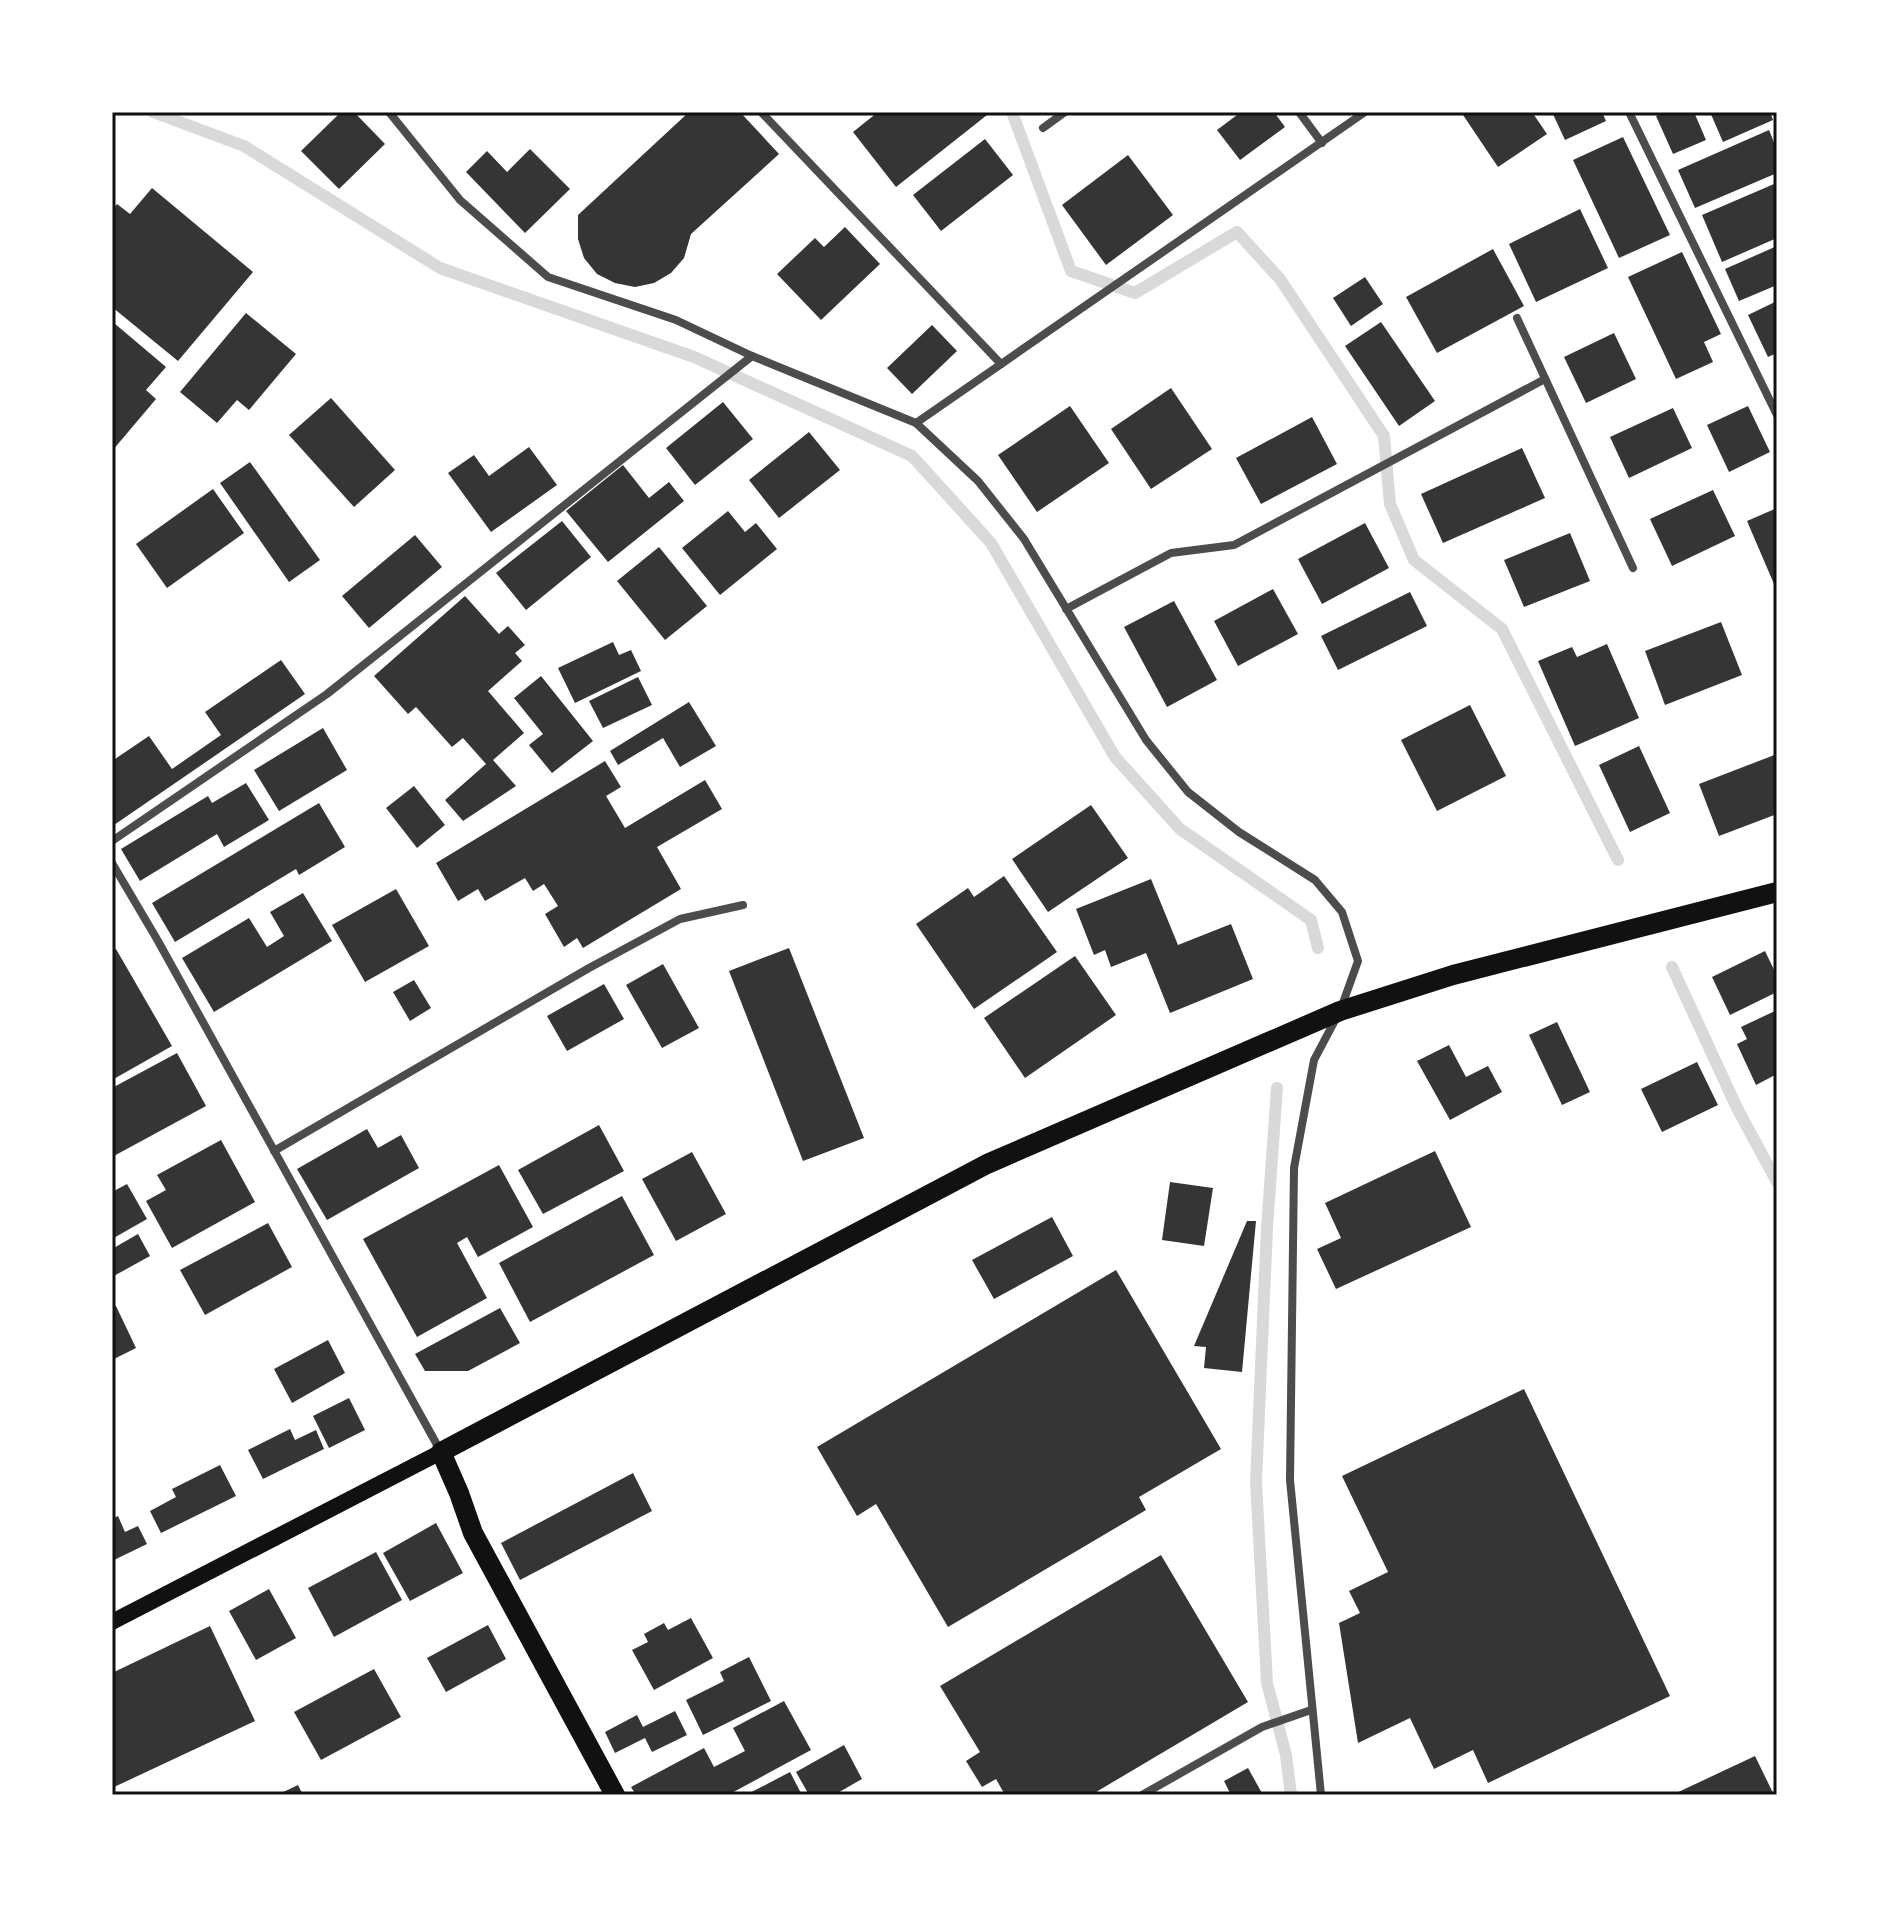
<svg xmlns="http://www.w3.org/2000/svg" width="1889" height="1907" font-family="'Asap Condensed',sans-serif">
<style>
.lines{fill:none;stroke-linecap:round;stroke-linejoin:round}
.stream{stroke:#d9d9d9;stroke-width:12}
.building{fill:#353535}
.minor{stroke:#4c4c4c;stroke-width:8}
.secondary{stroke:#111;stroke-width:16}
.primary{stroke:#111;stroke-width:20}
.neatline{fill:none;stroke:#111;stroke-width:3}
</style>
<rect width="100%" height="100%" fill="#fff"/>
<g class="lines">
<!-- stream -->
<g class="stream">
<path d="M153 112 244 146 440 268 694 357 912 456 991 543 1115 757 1180 829 1311 920 1318 948"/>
<path d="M1012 112 1071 271 1135 293 1237 232 1280 279 1384 436 1390 504 1414 560 1502 629 1618 860"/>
<path d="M1672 967 1737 1108 1777 1182"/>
<path d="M1277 1088 1267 1228 1256 1482 1267 1683 1286 1755 1291 1795"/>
</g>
</g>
<!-- building -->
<g class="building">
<path d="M341 112H354L385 144 339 189 301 151Z"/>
<path d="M689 112H740L779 154 691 234 684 258 671 273 654 283 635 287 615 283 597 274 584 258 578 239V215Z"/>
<path d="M878 112H940L942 115 946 112H984L987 115 896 187 853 132Z"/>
<path d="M1241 112H1274L1285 127 1240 160 1217 130Z"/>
<path d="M1461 112H1532L1547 134 1498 167Z"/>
<path d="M1552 112H1602L1606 121 1565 140Z"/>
<path d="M1665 112H1694L1706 140 1673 154 1656 116Z"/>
<path d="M1710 112H1770L1773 120 1723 142Z"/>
<path d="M1769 130 1777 150V173L1695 208 1678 170Z"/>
<path d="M1623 137 1670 235 1619 258 1573 160Z"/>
<path d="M985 139 1013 175 941 231 913 195Z"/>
<path d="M530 149 570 189 525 233 466 172 487 151 507 172Z"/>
<path d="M1128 155 1173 215 1106 265 1062 205Z"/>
<path d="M1774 184 1777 191V238L1722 262 1702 215Z"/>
<path d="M152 188 253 272 178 361 112 307V210L117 204 130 214Z"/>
<path d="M1580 209 1608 268 1536 302 1509 244Z"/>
<path d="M845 227 880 264 821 320 777 274 815 238 824 247Z"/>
<path d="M1777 246V285L1739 301 1725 269Z"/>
<path d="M1493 249 1524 306 1437 353 1406 297Z"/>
<path d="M1682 252 1721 334 1704 342 1713 362 1676 379 1628 277Z"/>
<path d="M1365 277 1383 304 1351 326 1333 298Z"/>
<path d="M1777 301V353L1768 357 1748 315Z"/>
<path d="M246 313 296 354 249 410 237 400 217 423 180 392Z"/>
<path d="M1381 322 1435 401 1399 426 1345 346Z"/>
<path d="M114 323 166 367 146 390 156 399 112 451Z"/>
<path d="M932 325 957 351 912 394 887 368Z"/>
<path d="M1614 333 1636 379 1586 403 1564 357Z"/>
<path d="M1171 388 1212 449 1151 489 1111 429Z"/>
<path d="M331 398 395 470 354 507 289 435Z"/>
<path d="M723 402 753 439 695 485 666 448Z"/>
<path d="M1070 406 1109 463 1037 512 998 455Z"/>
<path d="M1748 406 1770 452 1729 472 1707 425Z"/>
<path d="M1673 408 1692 448 1629 478 1610 437Z"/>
<path d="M1312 417 1337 464 1261 504 1236 458Z"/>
<path d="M809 432 840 470 779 518 749 480Z"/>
<path d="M529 447 557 485 491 532 448 473 474 455 489 476Z"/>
<path d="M1522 448 1545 498 1443 543 1421 494Z"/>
<path d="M250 462 320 560 289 582 220 483Z"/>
<path d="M623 465 649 498 669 482 684 501 608 562 566 511Z"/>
<path d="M213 489 244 533 167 588 136 544Z"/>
<path d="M1713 490 1735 536 1672 566 1650 519Z"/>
<path d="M1777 508V591L1747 521Z"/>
<path d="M728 511 745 532 756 523 777 549 720 595 682 548Z"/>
<path d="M562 521 591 557 526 610 496 573Z"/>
<path d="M1365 523 1389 568 1322 604 1298 559Z"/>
<path d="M1570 533 1590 581 1524 607 1504 560Z"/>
<path d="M415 535 442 567 369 628 342 596Z"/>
<path d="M659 547 707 606 665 640 617 581Z"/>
<path d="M1273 589 1298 634 1238 666 1214 621Z"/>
<path d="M1410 592 1427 626 1338 670 1321 636Z"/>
<path d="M465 596 499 634 508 626 525 645 515 653 522 661 488 691 524 733 493 760 516 786 463 821 445 800 486 764 463 738 452 747 416 707 408 714 374 676Z"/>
<path d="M1174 601 1217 680 1167 707 1124 627Z"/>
<path d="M1721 622 1742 675 1665 705 1645 651Z"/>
<path d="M613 642 619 655 631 650 641 671 575 703 558 668Z"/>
<path d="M1607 644 1639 718 1575 746 1538 661 1572 647 1577 657Z"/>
<path d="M281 660 305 694 114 825 112 822V761L149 736 172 769 221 735 205 712Z"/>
<path d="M541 676 593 741 552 773 529 745 543 734 514 698Z"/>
<path d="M638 677 652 705 603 728 589 701Z"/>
<path d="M689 702 716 746 680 767 663 738 618 765 610 751Z"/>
<path d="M1470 705 1506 776 1437 811 1401 740Z"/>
<path d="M323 728 347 770 279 811 254 770Z"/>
<path d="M1639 746 1670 813 1630 832 1599 765Z"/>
<path d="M1777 754V814L1719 836 1699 784Z"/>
<path d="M605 761 621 787 606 796 625 828 705 780 722 809 657 847 681 889 583 948 577 938 564 947 545 914 558 906 544 884 533 891 525 878 485 901 478 889 458 901 436 863Z"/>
<path d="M246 783 269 820 224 847 217 834 140 881 121 849 208 796 212 803Z"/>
<path d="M414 786 445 825 417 848 386 808Z"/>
<path d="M319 803 345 847 299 875 296 869 175 942 152 903Z"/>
<path d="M1091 805 1128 858 1048 912 1012 859Z"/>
<path d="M1004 876 1057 952 974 1009 916 924 968 888 974 897Z"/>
<path d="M1151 879 1178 945 1231 924 1253 979 1170 1013 1146 953 1111 967 1105 950 1094 955 1076 909Z"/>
<path d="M396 889 429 946 365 982 332 925Z"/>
<path d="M303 893 332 941 214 1012 182 958 249 918 267 947 284 936 270 912Z"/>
<path d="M789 948 864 1138 803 1161 729 971Z"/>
<path d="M116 949 172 1046 112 1080V951Z"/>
<path d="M1765 951 1777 976V992L1730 1015 1712 977Z"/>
<path d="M1075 956 1116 1015 1025 1078 984 1018Z"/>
<path d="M663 964 699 1028 662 1048 626 985Z"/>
<path d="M414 980 431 1008 410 1021 393 992Z"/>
<path d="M604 984 624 1019 567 1051 547 1016Z"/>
<path d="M1777 1010V1074L1756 1085 1737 1044 1747 1039 1741 1027Z"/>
<path d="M1557 1022 1590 1092 1562 1105 1529 1035Z"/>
<path d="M1449 1045 1466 1077 1488 1066 1502 1092 1450 1120 1417 1061Z"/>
<path d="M177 1053 206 1106 112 1157V1088Z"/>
<path d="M1697 1062 1718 1105 1662 1132 1641 1089Z"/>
<path d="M599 1125 624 1171 543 1214 518 1170Z"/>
<path d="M367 1129 378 1148 401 1135 419 1168 327 1220 297 1169Z"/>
<path d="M221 1140 255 1202 172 1248 146 1201 166 1190 157 1175Z"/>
<path d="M1435 1151 1471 1227 1336 1289 1317 1249 1341 1238 1325 1203Z"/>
<path d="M692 1152 726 1214 676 1241 642 1179Z"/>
<path d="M499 1165 533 1227 478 1257 467 1237 457 1243 487 1298 417 1337 363 1239Z"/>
<path d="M1170 1182 1213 1188 1204 1246 1162 1240Z"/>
<path d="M127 1184 147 1219 112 1239V1192Z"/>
<path d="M622 1196 654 1255 530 1322 499 1263Z"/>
<path d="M1052 1217 1073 1256 994 1299 972 1260Z"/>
<path d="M1247 1221H1256L1242 1372 1204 1368 1206 1347 1194 1346Z"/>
<path d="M268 1223 292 1267 205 1315 180 1270Z"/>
<path d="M138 1234 150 1256 112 1277V1249Z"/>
<path d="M1116 1270 1221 1449 1139 1497 1146 1510 948 1627 876 1504 857 1516 817 1447Z"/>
<path d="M116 1306 136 1348 112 1360V1307Z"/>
<path d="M500 1308 520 1343 468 1371H425L415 1354Z"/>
<path d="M328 1340 345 1373 292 1403 274 1369Z"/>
<path d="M1524 1389 1670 1696 1488 1783 1473 1750 1434 1769 1410 1718 1358 1743 1339 1623 1360 1613 1349 1591 1388 1572 1342 1476Z"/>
<path d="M349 1398 365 1430 329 1448 313 1416Z"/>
<path d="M290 1429 295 1440 316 1430 324 1449 263 1479 248 1450Z"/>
<path d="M220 1465 236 1496 161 1533 150 1511 176 1497 172 1489Z"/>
<path d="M633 1473 652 1511 520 1580 501 1543Z"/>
<path d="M118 1516 125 1532 138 1526 147 1544 112 1561V1519Z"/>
<path d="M436 1523 463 1573 410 1601 383 1553Z"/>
<path d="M376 1552 402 1600 334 1637 308 1588Z"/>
<path d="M1161 1555 1248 1702 1091 1795H1005L996 1779 982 1787 966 1761 980 1752 940 1686Z"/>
<path d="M269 1589 296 1638 256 1660 229 1611Z"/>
<path d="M691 1618 713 1658 654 1690 632 1650 648 1642 644 1634 664 1623 668 1630Z"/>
<path d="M488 1625 506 1659 446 1692 427 1658Z"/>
<path d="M210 1626 255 1721 112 1788V1673Z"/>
<path d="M749 1657 771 1701 703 1735 686 1700 724 1681 720 1672Z"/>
<path d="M374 1669 401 1717 321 1760 294 1712Z"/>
<path d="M784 1701 811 1750 728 1795H636L631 1787 704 1748 714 1767 745 1751 733 1728Z"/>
<path d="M675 1711 687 1735 652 1752 645 1738 615 1753 605 1732 637 1715 643 1727Z"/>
<path d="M844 1745 862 1779 834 1795H809L796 1772Z"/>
<path d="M1755 1756 1774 1795H1672Z"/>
<path d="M1248 1768 1263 1795H1231L1224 1781Z"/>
<path d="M790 1772 802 1795H746Z"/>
<path d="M298 1785 303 1795H277Z"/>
</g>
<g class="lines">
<!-- minor -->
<g class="minor">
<path d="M389 112 460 200 548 277 676 320 752 356 916 423 978 481 1024 539 1146 740 1188 792 1239 832 1315 880 1342 912 1358 961 1340 1011 1314 1060 1294 1168 1290 1480 1321 1795"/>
<path d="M761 112 1001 364"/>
<path d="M1299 112 1322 143"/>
<path d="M1629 112 1777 415"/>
<path d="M1043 128 1065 112"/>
<path d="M1517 318 1633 568"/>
<path d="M916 423 1365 112"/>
<path d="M1066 609 1171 553 1234 545 1545 379"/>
<path d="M112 841 327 694 752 356"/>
<path d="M112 863 158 941 441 1452"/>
<path d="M274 1151 589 968 680 919 743 905"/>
<path d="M1142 1795 1262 1727 1311 1710"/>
</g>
<!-- secondary -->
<path class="secondary" d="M112 1622 441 1452"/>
<!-- primary -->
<path class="primary" d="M615 1795 473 1533 459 1493 441 1452 987 1164 1340 1011 1453 975 1777 892"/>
</g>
<!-- border -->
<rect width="1889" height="1907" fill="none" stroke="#ffffff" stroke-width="228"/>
<rect x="114" y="114" width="1661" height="1679" class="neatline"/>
</svg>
